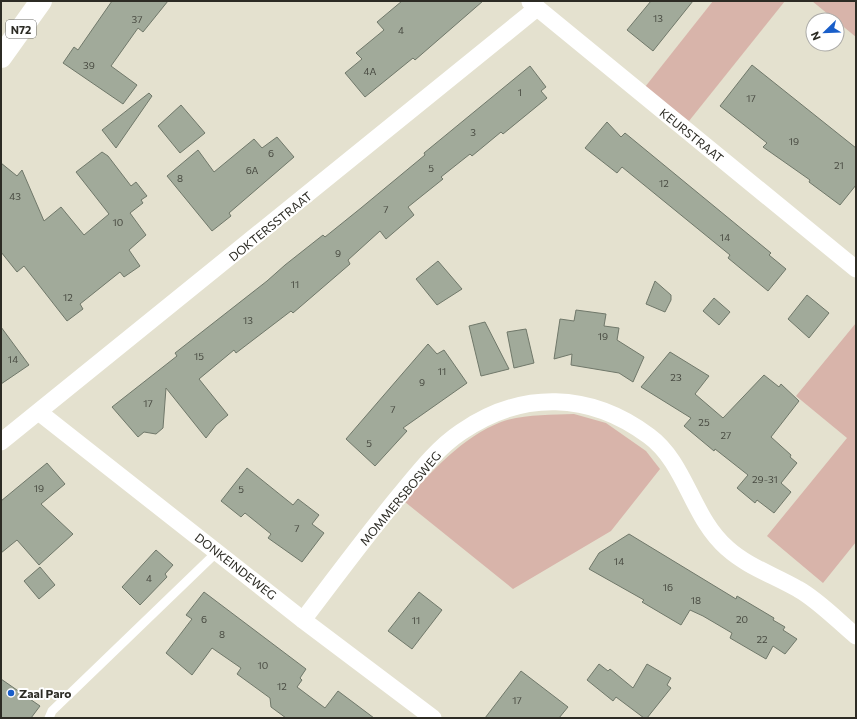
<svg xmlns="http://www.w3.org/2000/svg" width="857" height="719" font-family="Commissioner,sans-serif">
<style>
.green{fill:#d8b4aa}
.building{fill:#a1aa9a;stroke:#70786a}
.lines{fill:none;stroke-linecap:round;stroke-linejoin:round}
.service{stroke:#fff;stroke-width:9}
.minor{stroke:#fff;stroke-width:17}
.primary{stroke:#fff;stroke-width:22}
.poi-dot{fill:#195ec9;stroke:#fff;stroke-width:1.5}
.labels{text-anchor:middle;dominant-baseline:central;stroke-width:4;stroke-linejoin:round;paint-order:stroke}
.number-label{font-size:10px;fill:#494b42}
.shield{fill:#fff;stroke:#6b6b66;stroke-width:1}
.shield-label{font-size:11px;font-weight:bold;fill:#2c2b24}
.street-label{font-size:12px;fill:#2c2b24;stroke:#fff}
.poi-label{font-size:12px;font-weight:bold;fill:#2c2b24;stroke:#fff;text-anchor:start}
</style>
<rect width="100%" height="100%" fill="#e4e1cf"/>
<!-- green -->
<g class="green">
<path d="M713 1H785L689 121 645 87Z"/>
<path d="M812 1H856V37Z"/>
<path d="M856 323V542L823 583 767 536 847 438 796 396Z"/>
<path d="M574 414 606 423 646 451 660 469 611 531 513 589 405 502C430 472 464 436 501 422 524 414 550 415 574 414Z"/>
</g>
<!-- building -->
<g class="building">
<path d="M112 1H168L143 32 138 28 111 66 137 85 123 104 63 63 74 47 78 50Z"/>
<path d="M402 1H483L415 60 413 58 365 97 345 73 362 59 356 53 384 30 377 22Z"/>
<path d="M651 1H693L653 51 627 30Z"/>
<path d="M752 65 856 148V185L840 205 809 182 810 180 763 147 767 143 720 106Z"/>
<path d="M530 66 546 87 541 91 547 98 503 134 501 132 472 156 470 154 441 177 443 179 408 207 414 215 386 239 380 231 348 260 350 264 293 313 291 311 236 353 234 350 199 379 228 415 216 425 206 438 166 388 163 428 156 434 144 432 138 437 112 407 177 356 175 353 267 281 285 265 323 235 325 237 361 208 425 155 424 153Z"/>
<path d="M149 93 152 96 116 148 102 130Z"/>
<path d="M181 105 205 133 180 153 158 126Z"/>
<path d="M607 122 621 137 625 133 771 253 769 255 786 269 768 291 728 258 730 255 622 167 617 173 585 148Z"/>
<path d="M277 137 294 157 229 213 231 216 212 231 167 176 198 150 214 172 254 139 262 148Z"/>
<path d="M102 152 108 156 131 186 136 182 147 196 141 200 143 203 130 213 146 235 129 250 140 266 124 277 120 272 80 304 83 309 67 321 24 266 17 272 1 252V163L17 176 22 170 44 221 61 207 84 235 109 214 76 172Z"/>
<path d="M438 261 462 289 437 305 416 279Z"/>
<path d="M655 281 671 295V300L665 312 646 304Z"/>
<path d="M807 295 829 313 809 338 788 319Z"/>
<path d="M714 298 730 312 719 325 703 311Z"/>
<path d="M576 310 606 314 604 326 619 328 617 340 644 357 633 382 619 373 571 365 572 354 554 359 560 319 574 321Z"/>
<path d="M485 322 509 369 481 376 469 326Z"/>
<path d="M1 327 29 365 1 384Z"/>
<path d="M526 329 534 363 514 368 507 332Z"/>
<path d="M428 344 437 354 444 350 467 383 403 428 407 431 375 466 346 439Z"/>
<path d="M670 352 709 376 695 394 723 418 764 375 779 387 781 384 799 401 771 437 791 455 790 457 797 463 781 483 791 492 774 513 757 500 755 503 737 488 748 475 715 449 714 451 684 426 691 418 641 387Z"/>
<path d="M47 463 65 484 41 504 73 534 39 565 17 540 1 553V501Z"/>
<path d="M247 468 293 505 298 499 319 515 312 524 324 533 302 562 268 538 271 534 245 513 241 517 221 501Z"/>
<path d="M629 534 736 599 737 596 774 618 773 620 785 627 783 630 797 639 785 654 773 646 766 659 730 638 732 633 703 616 690 610 681 625 642 602 644 600 589 569 599 553Z"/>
<path d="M156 550 173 565 165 574 167 577 140 605 122 587Z"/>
<path d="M40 567 55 585 39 599 24 581Z"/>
<path d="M204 592 306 669 300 678 302 680 297 687 325 708 338 691 374 718H286L271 707 270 698 237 674 241 668 212 648 192 675 166 653 192 619 186 615Z"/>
<path d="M419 592 442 610 412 649 388 631Z"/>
<path d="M599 664 608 671 610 669 633 688 647 664 671 678 667 685 671 688 647 718H644L616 697 613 701 587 680Z"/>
<path d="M521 671 568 707 559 718H485Z"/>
<path d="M1 679 40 706 31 718H1Z"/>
</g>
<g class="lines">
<!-- service -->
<path class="service" d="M49 718 52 711 218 551"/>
<!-- minor -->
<g class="minor">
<path d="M530 2 856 269"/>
<path d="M40 413 303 620 433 718"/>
<path d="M1 442 537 8"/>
<path d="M303 620C335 578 366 536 399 496 418 473 437 448 461 432 522 390 590 392 649 436 686 463 692 518 727 548 748 567 774 575 798 589 818 600 838 621 856 636"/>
</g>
<!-- primary -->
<path class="primary" d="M1 57 41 1"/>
</g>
<!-- markers -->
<circle class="poi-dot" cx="11" cy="693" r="4"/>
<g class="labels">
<!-- number labels -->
<g class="number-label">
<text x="658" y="18">13</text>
<text x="137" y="19">37</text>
<text x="401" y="30">4</text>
<text x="89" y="65">39</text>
<text x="370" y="71">4A</text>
<text x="520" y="92">1</text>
<text x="751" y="98">17</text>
<text x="473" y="132">3</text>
<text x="794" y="141">19</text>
<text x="271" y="153">6</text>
<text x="839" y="165">21</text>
<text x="431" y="168">5</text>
<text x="252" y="170">6A</text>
<text x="180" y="178">8</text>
<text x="664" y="183">12</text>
<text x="15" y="196">43</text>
<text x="386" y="209">7</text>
<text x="118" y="222">10</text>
<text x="725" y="237">14</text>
<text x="338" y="253">9</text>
<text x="295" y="284">11</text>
<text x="68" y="297">12</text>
<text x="248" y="320">13</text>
<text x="603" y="336">19</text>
<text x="199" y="356">15</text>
<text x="13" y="359">14</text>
<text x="442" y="371">11</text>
<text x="676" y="377">23</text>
<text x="422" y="382">9</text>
<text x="148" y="403">17</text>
<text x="393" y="409">7</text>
<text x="704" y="422">25</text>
<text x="726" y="435">27</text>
<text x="369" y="443">5</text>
<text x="765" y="479">29-31</text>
<text x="39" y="488">19</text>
<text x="241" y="489">5</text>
<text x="297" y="528">7</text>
<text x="619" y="561">14</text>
<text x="149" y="578">4</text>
<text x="668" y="587">16</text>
<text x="696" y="600">18</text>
<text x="204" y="619">6</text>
<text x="742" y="619">20</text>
<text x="416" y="620">11</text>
<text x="222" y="634">8</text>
<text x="762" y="639">22</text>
<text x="263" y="665">10</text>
<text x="282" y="686">12</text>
<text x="517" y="700">17</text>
</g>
<!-- shield labels -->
<rect class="shield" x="6" y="20" width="30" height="18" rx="3"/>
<g class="shield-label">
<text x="21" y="29">N72</text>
</g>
<!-- street labels -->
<g class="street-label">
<text transform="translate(692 135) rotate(39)">KEURSTRAAT</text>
<text transform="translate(270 226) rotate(-39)">DOKTERSSTRAAT</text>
<text transform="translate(400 498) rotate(-50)">MOMMERSBOSWEG</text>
<text transform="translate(236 566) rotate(38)">DONKEINDEWEG</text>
</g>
<!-- poi labels -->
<g class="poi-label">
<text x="19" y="693">Zaal Paro</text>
</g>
</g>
<!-- border -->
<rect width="857" height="719" fill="none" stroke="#2c2b24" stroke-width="4"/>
<!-- north arrow -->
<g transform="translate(825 32) rotate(247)"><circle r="19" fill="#ffffff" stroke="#abaaa7"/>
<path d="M0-3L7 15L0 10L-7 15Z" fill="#195ec9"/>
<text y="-6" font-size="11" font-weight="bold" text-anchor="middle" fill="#2c2b24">N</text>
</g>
</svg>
